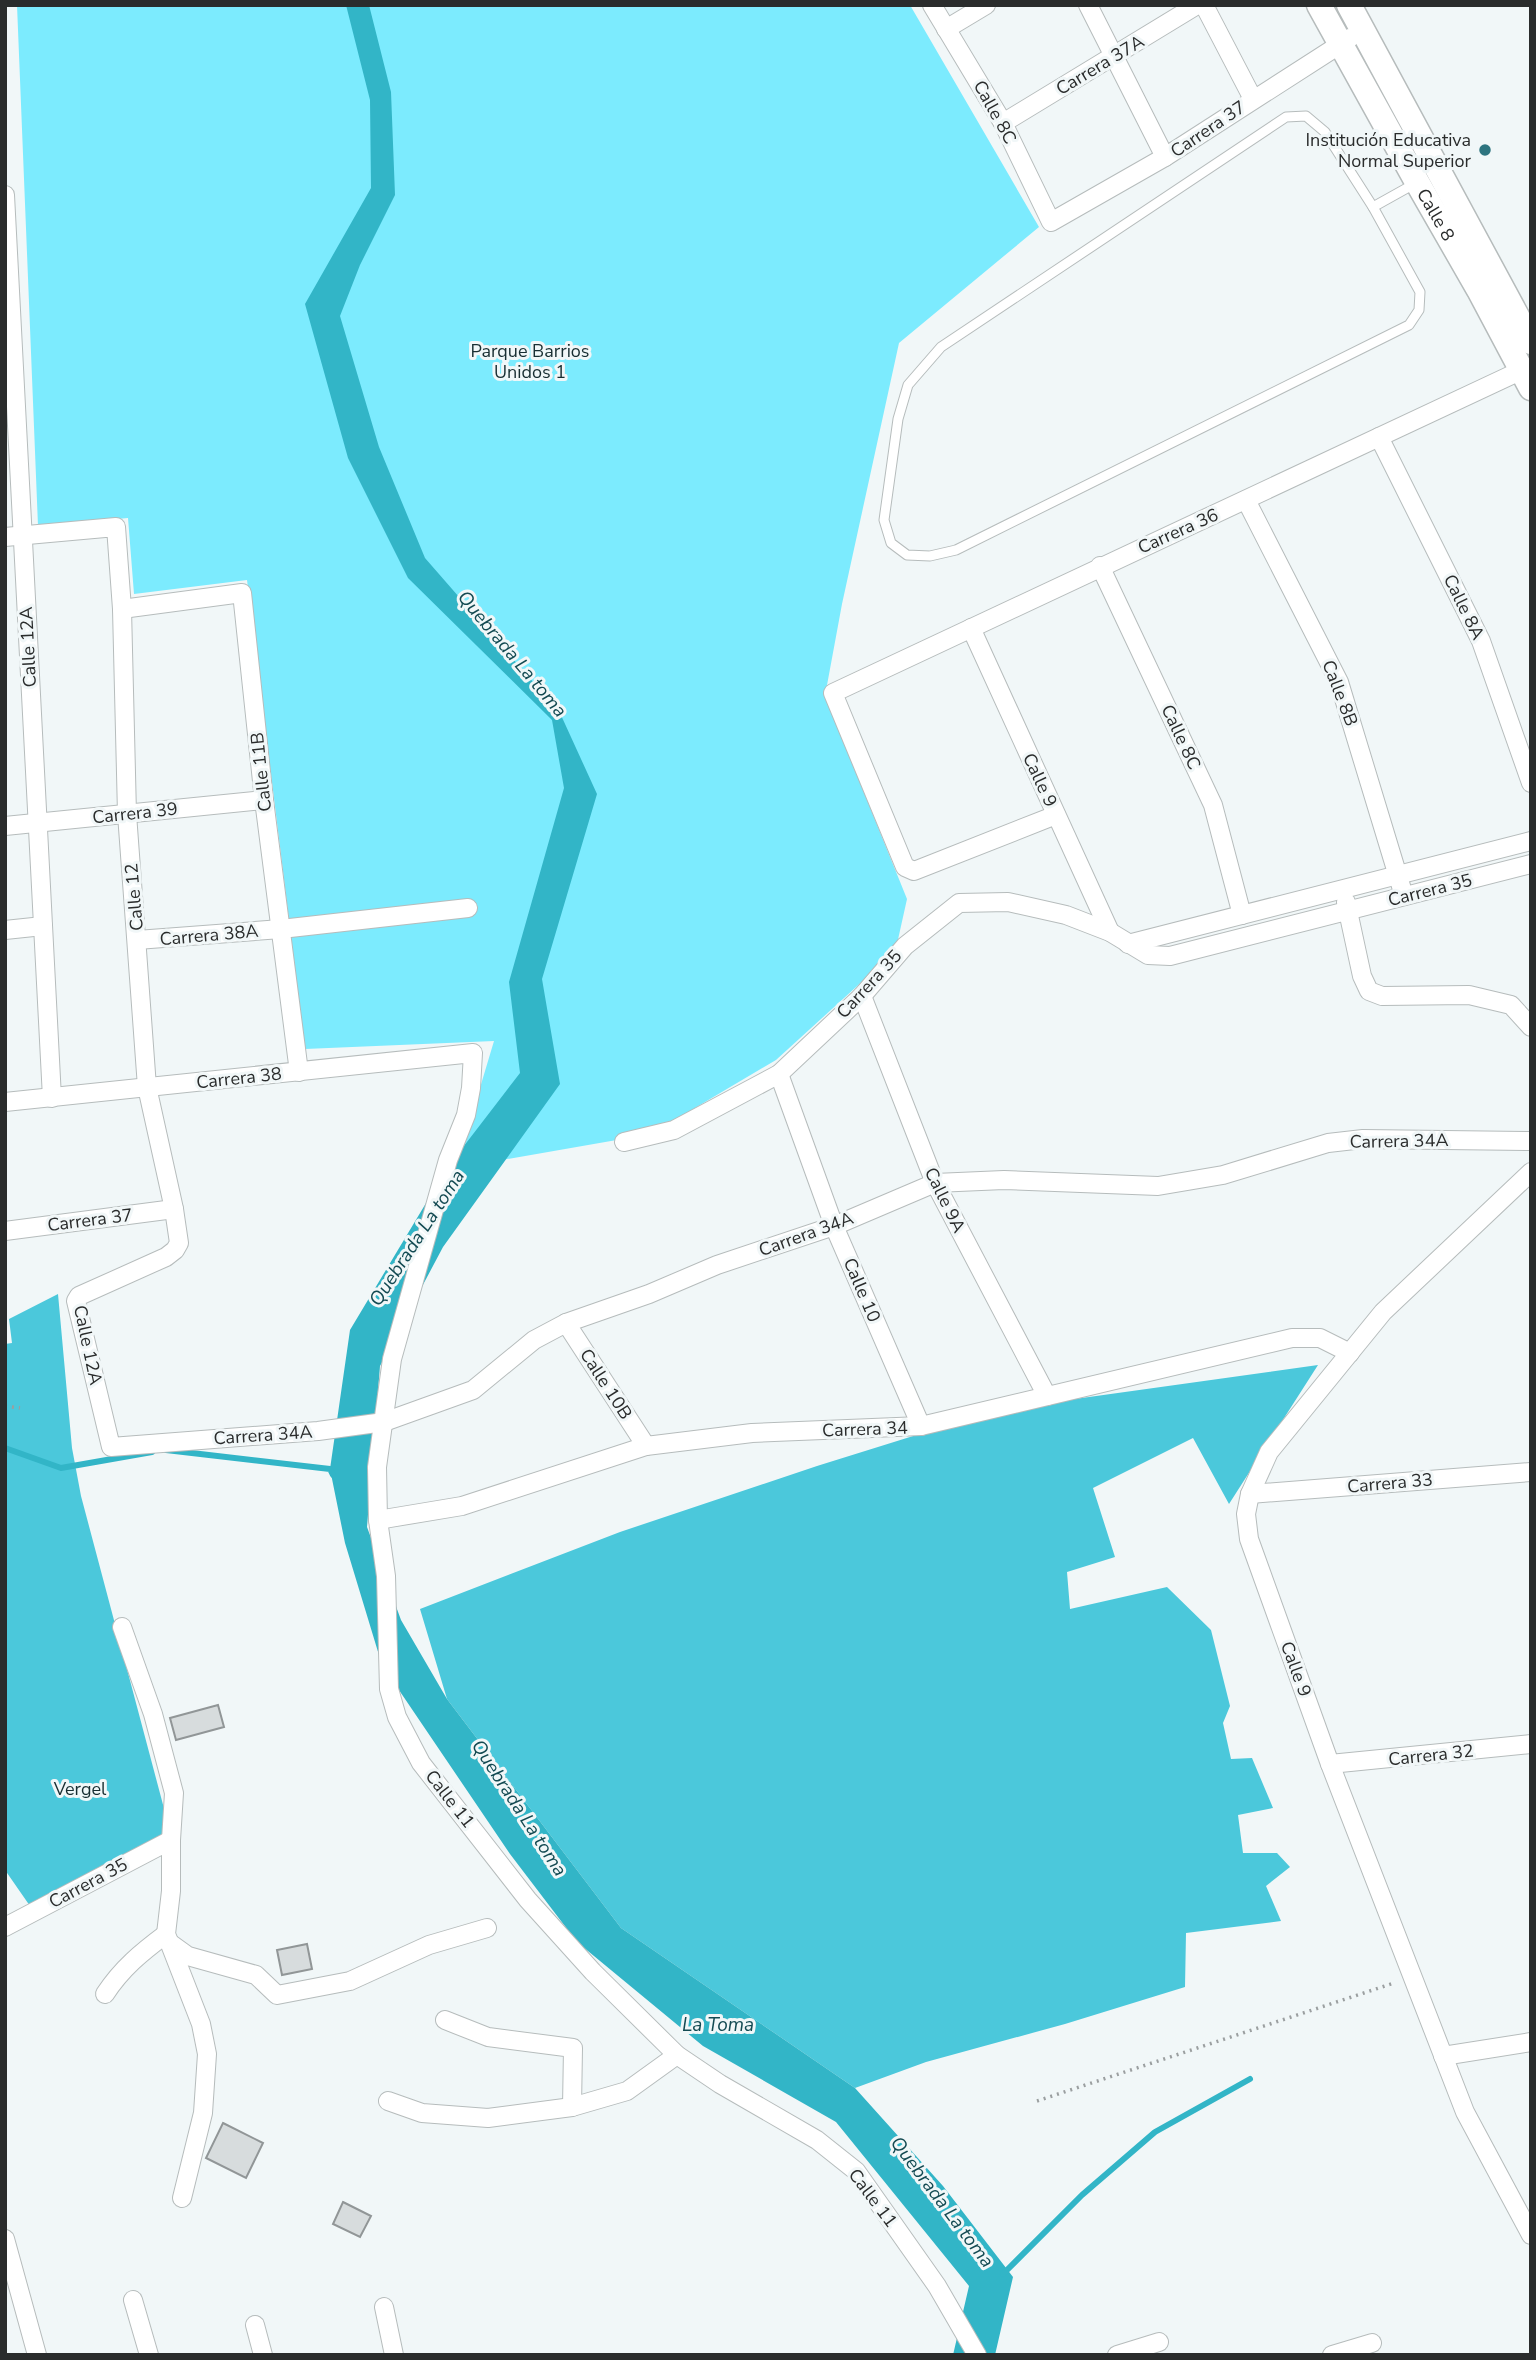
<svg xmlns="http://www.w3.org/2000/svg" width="1536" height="2360" font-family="'Nunito Sans',sans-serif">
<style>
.green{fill:#7cebfe}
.forest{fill:#4bc8db}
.water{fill:#32b5c7}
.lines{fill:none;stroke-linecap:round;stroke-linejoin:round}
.stream{stroke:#32b5c7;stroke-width:6}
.building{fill:#d7dcdd;stroke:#919697;stroke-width:2}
.service-casing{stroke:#b6bcbc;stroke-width:11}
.minor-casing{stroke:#b6bcbc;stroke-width:20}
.secondary-casing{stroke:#b6bcbc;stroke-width:27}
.path{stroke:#9b9fa0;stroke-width:3.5;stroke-dasharray:2 5;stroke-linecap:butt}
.service{stroke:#fff;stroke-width:9}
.minor{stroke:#fff;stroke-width:18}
.secondary{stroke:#fff;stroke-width:24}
.poi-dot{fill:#2d747f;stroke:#f1f7f8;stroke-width:2.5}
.labels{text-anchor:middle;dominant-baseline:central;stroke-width:6;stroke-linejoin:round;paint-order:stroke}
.street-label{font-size:18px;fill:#2a2c2c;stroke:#f1f7f8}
.poi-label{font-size:18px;fill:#2a2c2c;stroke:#f1f7f8;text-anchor:end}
.park-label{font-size:18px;fill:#182e32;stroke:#f1f7f8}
.water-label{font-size:19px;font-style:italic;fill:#134a52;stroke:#f1f7f8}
</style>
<rect width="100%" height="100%" fill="#f1f7f8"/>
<!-- green -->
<path class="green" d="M17 5H910L1039 227 899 343 842 604 825 696 907 899 897 944 866 978 776 1060 651 1134 456 1168 494 1041 305 1049 247 580 134 594 128 518 38 526Z"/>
<!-- forest -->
<g class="forest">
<path d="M58 1294 72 1448 81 1496 170 1831 30 1906 5 1870V1344L12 1343 9 1319Z"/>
<path d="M1318 1365 1229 1504 1193 1438 1093 1488 1115 1557 1067 1572 1070 1609 1167 1587 1211 1630 1230 1706 1223 1723 1231 1759 1252 1758 1273 1808 1238 1815 1243 1853H1277L1290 1867 1266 1886 1281 1921 1186 1933 1185 1987 1065 2024 926 2062 855 2088 621 1928 447 1699 420 1609 620 1532 817 1466 926 1432 1046 1403Z"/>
</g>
<!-- water -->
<path class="water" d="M346 5H369L391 92 395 195 360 265 340 316 379 447 425 558 560 713 597 794 542 979 560 1084 443 1247 380 1366 367 1527 401 1620 447 1699 621 1928 855 2088 943 2186 1013 2277 995 2355H953L969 2286 836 2122 703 2046 577 1942 510 1854 382 1665 345 1543 330 1469 350 1330 447 1168 520 1073 509 982 564 788 552 720 408 578 348 458 305 304 371 188 370 100Z"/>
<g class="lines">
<!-- stream -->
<g class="stream">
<path d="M5 1448 61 1468 152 1452"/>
<path d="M166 1450 330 1469 333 1475"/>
<path d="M1003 2274 1082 2195 1155 2132 1250 2079"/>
</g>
</g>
<!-- building -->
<g class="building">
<path d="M218 1705 224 1727 176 1740 170 1718Z"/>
<path d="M307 1944 312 1969 282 1975 277 1950Z"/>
<path d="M223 2123 263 2143 246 2178 206 2158Z"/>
<path d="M343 2202 371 2216 360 2237 333 2224Z"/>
</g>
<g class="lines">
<defs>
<g id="service">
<path d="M1306 116 1325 132 1373 207 1420 292 1419 310 1409 325 956 550 930 556 907 555 891 543 884 520 898 419 908 385 941 347 1286 117Z"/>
<path d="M1373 207 1416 183"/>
</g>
<g id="minor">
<path d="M932 5 1003 123 1051 222 1165 157 1350 38"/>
<path d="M1088 5 1165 157"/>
<path d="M1204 5 1253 99"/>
<path d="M946 29 986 5"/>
<path d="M1003 123 1197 5"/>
<path d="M5 195 52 1098"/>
<path d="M1379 437 1481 641 1531 783"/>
<path d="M1246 500 1339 682 1404 896"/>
<path d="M5 537 116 527 122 609 127 814 147 1087 174 1209 179 1243 175 1250 166 1257 79 1296 76 1301 111 1447 318 1431 384 1422 473 1390 534 1340 566 1323 649 1294 717 1265 834 1226 935 1183 1004 1180 1158 1186 1223 1175 1328 1143 1363 1139 1531 1141"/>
<path d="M1100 566 1213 805 1242 915"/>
<path d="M122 609 242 593 264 800 299 1072"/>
<path d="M971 628 1110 932"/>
<path d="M1056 815 914 871 905 867 833 693 1522 370"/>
<path d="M5 826 264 800"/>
<path d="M1346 902 1362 976 1369 991 1382 996 1469 995 1511 1005 1531 1027"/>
<path d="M5 930 43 926"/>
<path d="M137 940 281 929 468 908"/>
<path d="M1128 944 1531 841"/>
<path d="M862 996 935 1183 1047 1396"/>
<path d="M779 1074 834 1226 921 1426"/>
<path d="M5 1102 473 1053 471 1088 466 1115 448 1160 392 1359 377 1467 378 1520 386 1576 389 1689 397 1717 421 1763 528 1900 593 1972 677 2055 720 2084 817 2140 856 2171 937 2286 977 2355"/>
<path d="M624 1142 674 1130 779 1074 862 996 905 946 959 903 1008 902 1066 915 1110 932 1148 955 1170 956 1531 864"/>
<path d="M1531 1172 1383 1312 1269 1452 1250 1494 1246 1514 1249 1539 1330 1764 1465 2112 1531 2235"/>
<path d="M5 1231 174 1209"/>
<path d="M566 1323 646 1446"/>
<path d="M1250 1494 1531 1472"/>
<path d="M378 1520 462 1506 646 1446 752 1433 921 1426 1292 1338H1320L1350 1353"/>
<path d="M122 1627 153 1714 174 1793 171 1840V1891L166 1934 201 2024 207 2054 203 2113 182 2198"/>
<path d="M1330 1764 1531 1744"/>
<path d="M5 1927 171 1840"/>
<path d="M170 1943 188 1956 256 1975 277 1995 350 1981 429 1945 487 1928"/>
<path d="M105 1994C122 1968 142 1952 166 1934"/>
<path d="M445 2020 488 2037 573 2048 572 2107"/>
<path d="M1443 2056 1531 2042"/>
<path d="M388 2101 422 2113 488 2118 572 2107 627 2091 677 2055"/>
<path d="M5 2239 37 2355"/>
<path d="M133 2300 149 2355"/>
<path d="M384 2307 394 2355"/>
<path d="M255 2325 263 2355"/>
<path d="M1117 2355 1159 2342"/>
<path d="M1332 2355 1372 2343"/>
</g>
<g id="secondary">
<path id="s1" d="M1319 5 1417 182 1479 290 1531 388"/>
<path d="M1349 5 1531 342"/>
</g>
</defs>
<!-- service casing -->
<use href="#service" class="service-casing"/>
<!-- minor casing -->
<use href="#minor" class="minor-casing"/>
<!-- secondary casing -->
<use href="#secondary" class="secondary-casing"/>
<!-- path -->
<g class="path">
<path d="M5 1406 20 1408"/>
<path d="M1037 2101 1394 1983"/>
</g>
<!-- service -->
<use href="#service" class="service"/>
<!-- minor -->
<use href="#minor" class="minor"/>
<!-- secondary -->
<use href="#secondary" class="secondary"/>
</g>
<!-- markers -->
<circle class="poi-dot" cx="1485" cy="150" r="7"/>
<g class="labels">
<!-- street labels -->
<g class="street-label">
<text transform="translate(1100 65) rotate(-31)">Carrera 37A</text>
<text transform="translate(995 112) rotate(61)">Calle 8C</text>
<text transform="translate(1208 129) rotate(-34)">Carrera 37</text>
<text stroke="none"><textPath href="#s1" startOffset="240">Calle 8</textPath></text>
<text transform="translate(1178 531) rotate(-24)">Carrera 36</text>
<text transform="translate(1464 607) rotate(64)">Calle 8A</text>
<text transform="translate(28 647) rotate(-93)">Calle 12A</text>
<text transform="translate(1340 693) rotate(69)">Calle 8B</text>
<text transform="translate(1181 737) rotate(65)">Calle 8C</text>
<text transform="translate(261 772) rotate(-96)">Calle 11B</text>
<text transform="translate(1040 780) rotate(65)">Calle 9</text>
<text transform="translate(135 813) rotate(-6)">Carrera 39</text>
<text transform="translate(1430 890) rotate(-14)">Carrera 35</text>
<text transform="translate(134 897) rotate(-95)">Calle 12</text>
<text transform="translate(209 935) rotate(-5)">Carrera 38A</text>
<text transform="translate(869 984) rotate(-47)">Carrera 35</text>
<text transform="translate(239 1078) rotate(-6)">Carrera 38</text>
<text transform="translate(1399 1141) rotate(-1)">Carrera 34A</text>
<text transform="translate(945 1200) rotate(64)">Calle 9A</text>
<text transform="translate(90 1220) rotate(-7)">Carrera 37</text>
<text transform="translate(806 1234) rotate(-20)">Carrera 34A</text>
<text transform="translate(862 1290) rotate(67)">Calle 10</text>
<text transform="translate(88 1345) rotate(78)">Calle 12A</text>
<text transform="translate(606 1384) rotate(57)">Calle 10B</text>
<text transform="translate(865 1429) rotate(-2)">Carrera 34</text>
<text transform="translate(263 1435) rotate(-4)">Carrera 34A</text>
<text transform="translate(1390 1483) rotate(-5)">Carrera 33</text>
<text transform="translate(1296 1669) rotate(70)">Calle 9</text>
<text transform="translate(1431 1755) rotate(-6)">Carrera 32</text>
<text transform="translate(450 1799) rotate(52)">Calle 11</text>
<text transform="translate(88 1883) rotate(-28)">Carrera 35</text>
<text transform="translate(873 2198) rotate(53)">Calle 11</text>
</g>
<!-- poi labels -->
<g class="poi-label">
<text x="1471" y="140">Institución Educativa<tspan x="1471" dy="21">Normal Superior</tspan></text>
</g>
<!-- park labels -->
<g class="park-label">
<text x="530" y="351">Parque Barrios<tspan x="530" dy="21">Unidos 1</tspan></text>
<text x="80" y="1789">Vergel</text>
</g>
<!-- water labels -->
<g class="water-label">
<text transform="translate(512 654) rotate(50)">Quebrada La toma</text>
<text transform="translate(417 1238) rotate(-57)">Quebrada La toma</text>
<text transform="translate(519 1808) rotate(57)">Quebrada La toma</text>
<text x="718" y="2025">La Toma</text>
<text transform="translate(942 2202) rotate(53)">Quebrada La toma</text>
</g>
</g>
<!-- border -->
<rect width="1536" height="2360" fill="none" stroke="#2a2c2c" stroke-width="14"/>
</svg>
